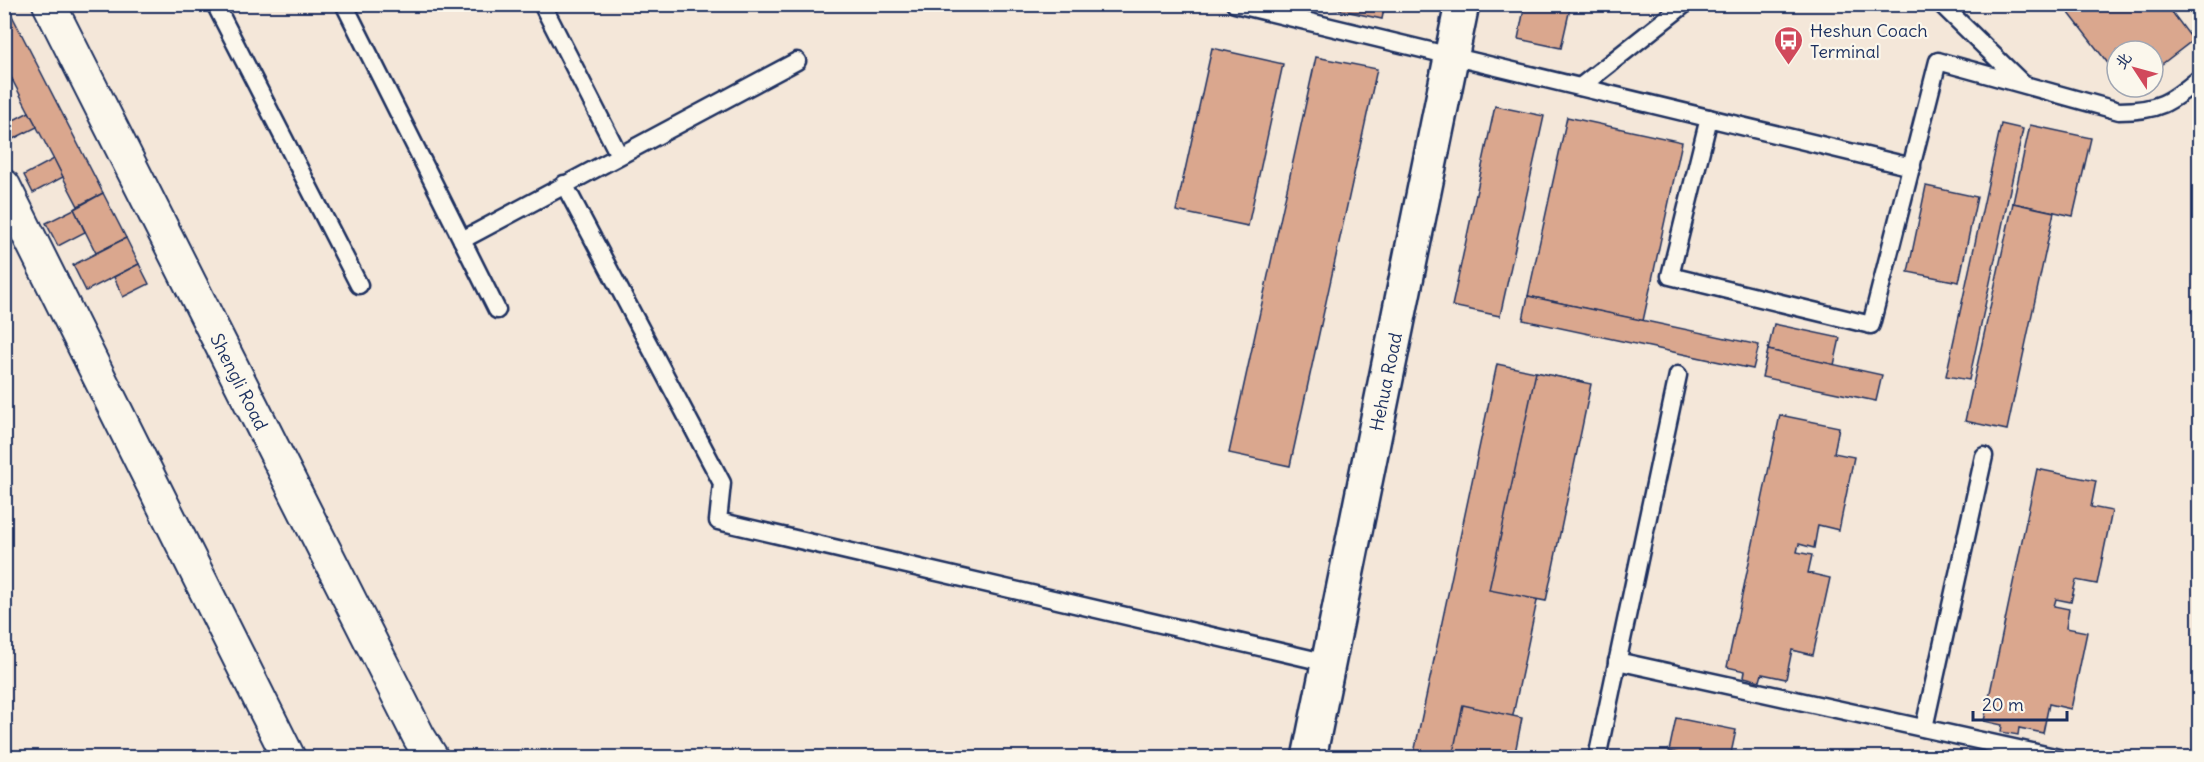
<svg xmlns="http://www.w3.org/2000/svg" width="2204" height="762" font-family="Delius,'LXGW WenKai TC',sans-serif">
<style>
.building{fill:#daa78e;stroke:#1b2f5e;stroke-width:1.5}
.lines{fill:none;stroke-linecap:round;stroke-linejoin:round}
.lane-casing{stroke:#1b2f5e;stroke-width:21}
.street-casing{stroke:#1b2f5e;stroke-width:36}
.secondary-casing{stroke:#1b2f5e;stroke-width:38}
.lane{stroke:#fbf7ec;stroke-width:16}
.street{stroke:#fbf7ec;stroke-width:32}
.secondary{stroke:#fbf7ec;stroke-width:33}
.labels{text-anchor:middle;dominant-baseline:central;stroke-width:4.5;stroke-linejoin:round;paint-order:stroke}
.poi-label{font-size:18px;fill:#1b2f5e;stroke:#fbf7ec;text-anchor:start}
.street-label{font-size:18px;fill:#1b2f5e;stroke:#fbf7ec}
</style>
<rect width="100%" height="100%" fill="#f4e7d9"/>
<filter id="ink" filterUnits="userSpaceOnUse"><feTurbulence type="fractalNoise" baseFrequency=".0167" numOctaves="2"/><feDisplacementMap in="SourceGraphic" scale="12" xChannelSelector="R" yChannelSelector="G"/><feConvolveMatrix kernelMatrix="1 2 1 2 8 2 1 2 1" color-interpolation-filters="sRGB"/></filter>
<g filter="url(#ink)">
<!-- building -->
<g class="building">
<path d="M4 4H6L103 193 78 206 4 64Z"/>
<path d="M1313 4H1385L1382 19Z"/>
<path d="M1525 4H1571L1561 48 1518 39Z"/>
<path d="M2062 4H2166L2193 40 2162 64 2158 59 2153 62V51H2117V75Z"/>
<path d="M1212 48 1283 64 1248 226 1176 211Z"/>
<path d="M1316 57 1377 69 1290 466 1229 453Z"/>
<path d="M4 64 13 81 4 85Z"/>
<path d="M1495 106 1544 116 1500 316 1452 306Z"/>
<path d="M29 112 37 127 7 142 4 137V125Z"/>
<path d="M1567 117 1682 142 1643 321 1528 296Z"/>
<path d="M2001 124 2023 129 1969 380 1946 376Z"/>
<path d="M2030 125 2091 138 2073 216 2013 203Z"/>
<path d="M54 159 63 177 33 193 24 175Z"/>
<path d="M1926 186 1977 197 1959 282 1908 272Z"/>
<path d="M103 193 126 238 96 253 74 209Z"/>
<path d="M2013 203 2054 212 2007 430 1965 421Z"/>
<path d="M74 209 85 232 58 246 46 223Z"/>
<path d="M126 238 139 264 86 291 73 265Z"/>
<path d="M139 264 149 284 123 297 114 277Z"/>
<path d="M1528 296 1759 345 1753 369 1523 320Z"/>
<path d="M1774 324 1840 338 1834 365 1768 350Z"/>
<path d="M1768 350 1882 375 1876 401 1762 377Z"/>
<path d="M1497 364 1583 382 1504 758H1413Z"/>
<path d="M1536 372 1591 384 1546 601 1489 590Z"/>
<path d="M1780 415 1839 427 1834 453 1854 457 1839 530 1818 525 1814 548 1799 544 1797 552 1812 555 1808 573 1830 578 1813 655 1792 650 1786 679 1762 674 1760 681 1744 677 1745 671 1727 667Z"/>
<path d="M2037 469 2096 481 2091 507 2112 511 2097 584 2076 580 2071 602 2056 599 2054 606 2069 609 2066 628 2087 632 2071 709 2049 704 2043 733 2019 728 2018 735 2001 732 2002 725 1984 721Z"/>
<path d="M1463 705 1522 718 1514 758H1452Z"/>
<path d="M1676 718 1736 730 1730 758H1677V753L1669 751Z"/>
</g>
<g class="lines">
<defs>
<g id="lane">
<path d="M215 4 359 285"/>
<path d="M344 4 497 310"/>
<path d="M542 4 619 155"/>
<path d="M1235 4 1912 167"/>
<path d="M1941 4 2022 83"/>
<path d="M1580 87 1685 4"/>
<path d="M1709 118 1670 276 1871 325 1938 61 2119 111C2158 111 2170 103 2200 78"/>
<path d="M564 184 722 483 718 521 1328 663"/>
<path d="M462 240 797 61"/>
<path d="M1617 661 2059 758"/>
<path d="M1924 728 1984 456"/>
<path d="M1597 758 1678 375"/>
</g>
<g id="street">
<path id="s1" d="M49 4 419 737 432 758"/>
<path d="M4 186 289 758"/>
</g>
<g id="secondary">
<path id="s2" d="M1309 758 1462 4"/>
</g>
</defs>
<!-- lane casing -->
<use href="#lane" class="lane-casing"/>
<!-- street casing -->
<use href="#street" class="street-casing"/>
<!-- secondary casing -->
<use href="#secondary" class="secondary-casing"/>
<!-- lane -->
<use href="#lane" class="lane"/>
<!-- street -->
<use href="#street" class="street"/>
<!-- secondary -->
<use href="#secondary" class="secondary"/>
</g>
</g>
<!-- icons -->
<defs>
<symbol id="bus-pin" viewBox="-11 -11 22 30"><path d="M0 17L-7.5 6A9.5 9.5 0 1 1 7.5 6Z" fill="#d1495b" stroke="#fbf7ec"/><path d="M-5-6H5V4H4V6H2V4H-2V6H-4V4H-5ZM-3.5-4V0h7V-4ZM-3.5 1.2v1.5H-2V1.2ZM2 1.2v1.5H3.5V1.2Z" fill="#fff"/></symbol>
</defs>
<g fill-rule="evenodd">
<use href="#bus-pin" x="1772" y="24" width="33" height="45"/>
</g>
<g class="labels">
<!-- poi labels -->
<g class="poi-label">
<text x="1810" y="30">Heshun Coach<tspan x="1810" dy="21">Terminal</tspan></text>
</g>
<!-- street labels -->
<g class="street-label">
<text stroke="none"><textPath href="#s2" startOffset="384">Hehua Road</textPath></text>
<text stroke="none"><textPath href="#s1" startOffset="423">Shengli Road</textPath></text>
</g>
</g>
<!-- margin -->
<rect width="2204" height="762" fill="none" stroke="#fbf7ec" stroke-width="24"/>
<rect x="12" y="12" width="2180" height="738" fill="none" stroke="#1b2f5e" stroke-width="2" filter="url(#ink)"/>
<!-- north arrow -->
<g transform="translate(2135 69) rotate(306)"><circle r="28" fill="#fbf7ec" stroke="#a1a7b3" stroke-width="1.5"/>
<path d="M0-4.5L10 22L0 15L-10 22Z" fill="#d1495b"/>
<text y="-9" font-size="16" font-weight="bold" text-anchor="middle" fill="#1b2f5e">北</text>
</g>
<!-- scale -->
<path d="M1973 711v9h94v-9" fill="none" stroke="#1b2f5e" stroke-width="3"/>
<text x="1982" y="711" font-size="18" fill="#1b2f5e" stroke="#fbf7ec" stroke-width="4.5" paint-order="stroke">20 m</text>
</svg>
